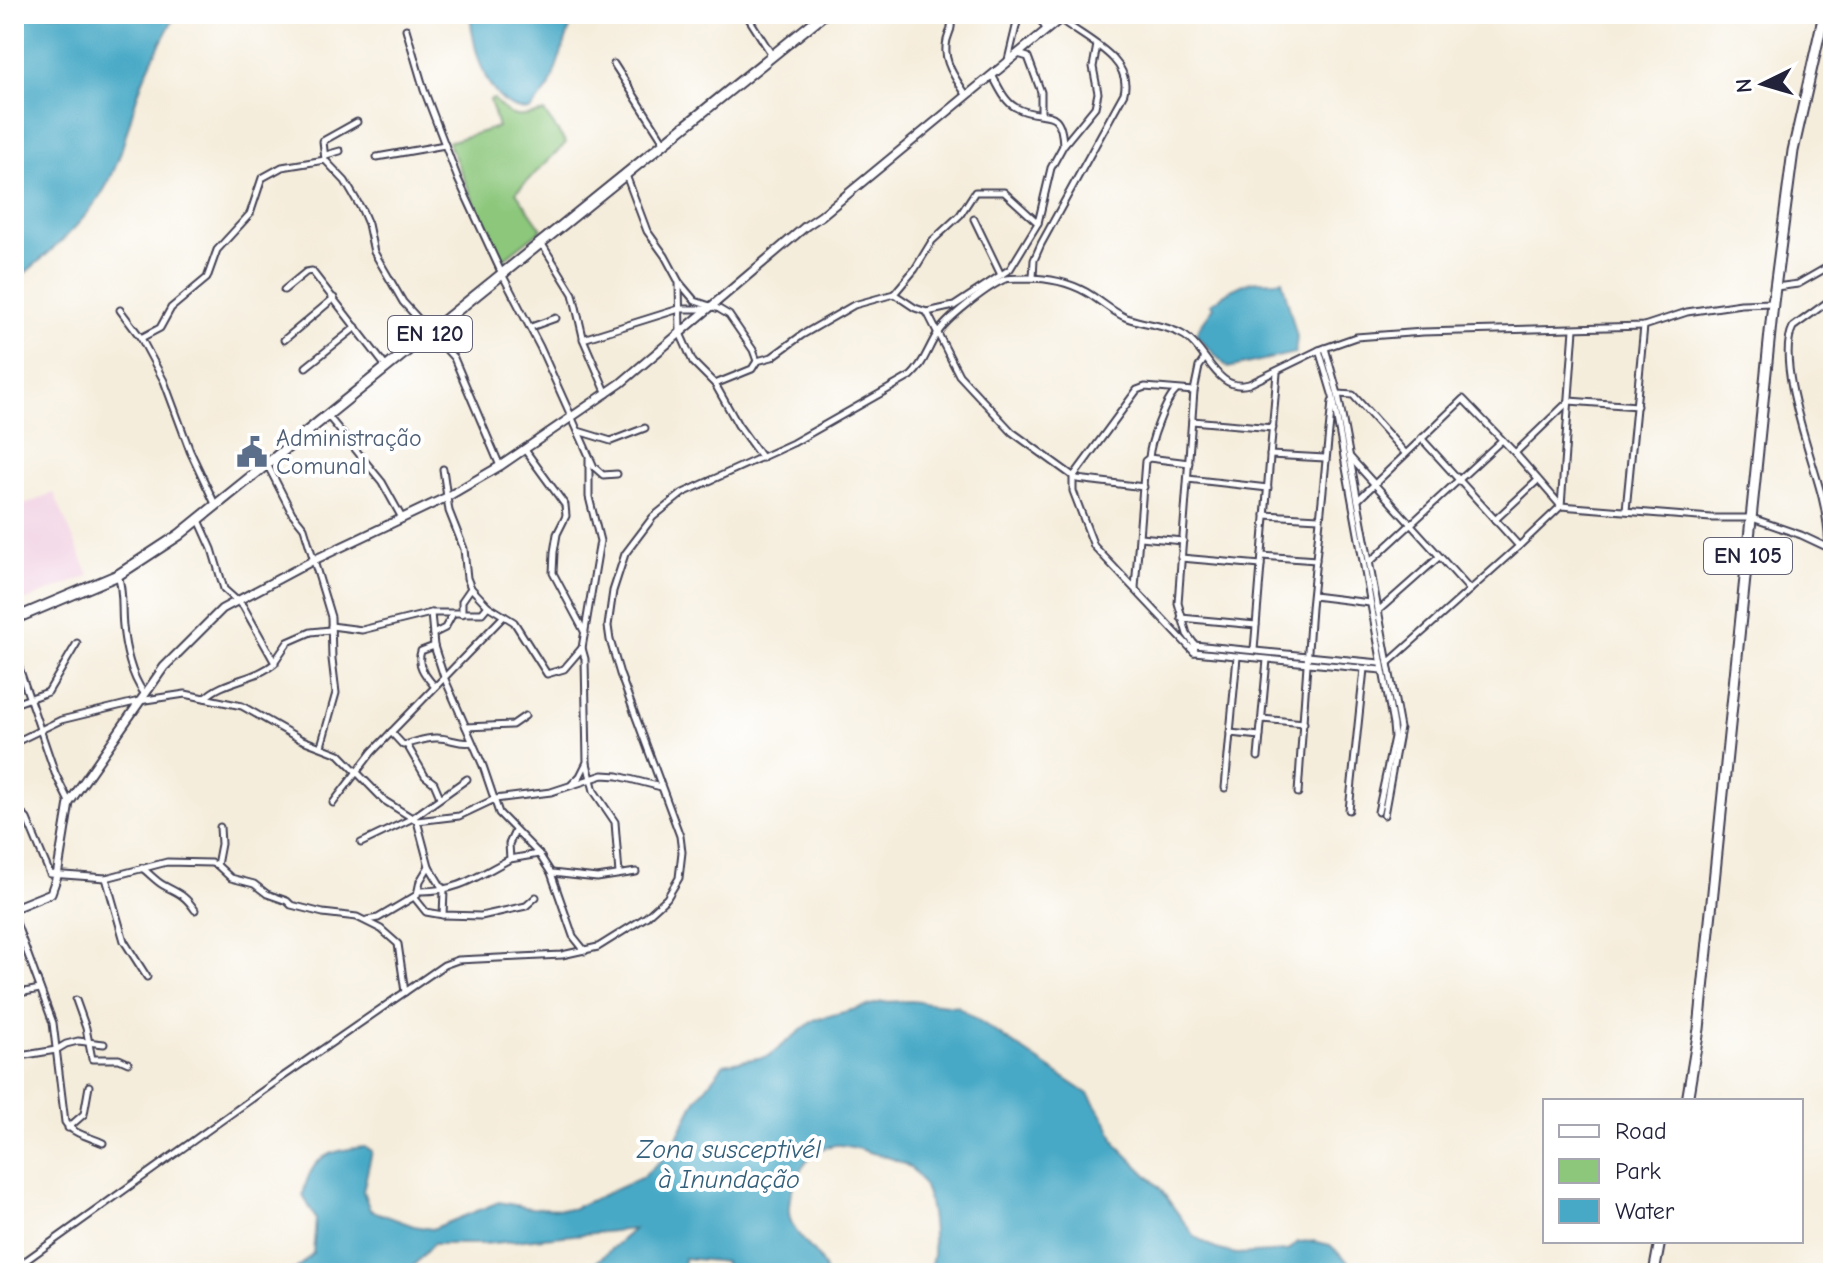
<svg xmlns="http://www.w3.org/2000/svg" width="1847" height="1287" font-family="'Comic Neue',sans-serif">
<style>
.built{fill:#f1d0e2}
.green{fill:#8cc77c;stroke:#57745c;stroke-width:2}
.water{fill:#47a9c6;stroke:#346680;stroke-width:2}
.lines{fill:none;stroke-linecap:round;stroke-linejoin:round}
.street-casing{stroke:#424053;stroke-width:9}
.secondary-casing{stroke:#424053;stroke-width:11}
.primary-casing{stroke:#424053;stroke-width:13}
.street{stroke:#fff;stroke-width:5}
.secondary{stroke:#fff;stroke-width:7}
.primary{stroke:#fff;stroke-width:9}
.labels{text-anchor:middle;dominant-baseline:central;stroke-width:8;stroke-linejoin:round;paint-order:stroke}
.shield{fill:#fff;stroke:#646476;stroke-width:2}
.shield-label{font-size:22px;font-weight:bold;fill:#22223b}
.service-label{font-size:24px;fill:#4e5e75;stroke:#fff;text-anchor:start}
.water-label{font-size:26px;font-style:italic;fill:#335f7a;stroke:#fff}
</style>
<rect width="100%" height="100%" fill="#fff"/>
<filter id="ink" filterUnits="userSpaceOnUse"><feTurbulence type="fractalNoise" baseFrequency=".0125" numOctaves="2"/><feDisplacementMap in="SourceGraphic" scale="16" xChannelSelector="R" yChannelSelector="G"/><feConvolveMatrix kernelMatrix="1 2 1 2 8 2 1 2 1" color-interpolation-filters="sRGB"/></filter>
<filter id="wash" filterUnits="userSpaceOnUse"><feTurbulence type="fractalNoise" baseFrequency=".006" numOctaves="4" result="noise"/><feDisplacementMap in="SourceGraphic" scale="32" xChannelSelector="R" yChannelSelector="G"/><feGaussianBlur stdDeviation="1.8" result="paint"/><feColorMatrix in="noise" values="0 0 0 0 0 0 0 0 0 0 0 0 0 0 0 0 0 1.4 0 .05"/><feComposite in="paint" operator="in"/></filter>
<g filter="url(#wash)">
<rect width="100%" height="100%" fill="#f5eddb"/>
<!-- built -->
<path class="built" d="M54 493 89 576 14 605V509Z"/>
<!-- green -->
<path class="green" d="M494 99C511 121 519 118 544 112L566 143 516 192 542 229 500 262 448 142 498 127 490 100Z"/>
<!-- water -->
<g class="water">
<path d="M14 14H176C162 41 146 68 137 97 127 128 121 162 104 190 81 227 47 255 14 282Z"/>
<path d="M470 14H575L549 88 530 110C487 112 473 48 470 14Z"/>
<path d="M1282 280 1297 337 1295 353 1228 368 1196 335 1200 326 1214 307 1211 304C1222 295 1236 286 1250 282 1261 280 1271 283 1282 280Z"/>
<path d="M911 1001 957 1006 1088 1094 1108 1124 1117 1145 1159 1187 1194 1236 1216 1249 1236 1254 1288 1251 1298 1242 1313 1241 1330 1245 1351 1264 1354 1273H930C930 1267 932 1261 933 1255 934 1232 932 1197 919 1177 910 1163 891 1158 876 1154 865 1151 852 1146 840 1145 809 1144 788 1184 789 1211 789 1235 821 1251 826 1273H727L725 1262 684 1258 683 1273H584L634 1229 484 1244H433L407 1273H292L313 1253 316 1219 303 1195C311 1156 327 1151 365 1147L372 1151 363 1191 370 1210 414 1226 432 1229 499 1202 530 1208 572 1209 641 1178 669 1153 696 1100 724 1064 769 1056 814 1020 882 1002Z"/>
</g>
</g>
<g filter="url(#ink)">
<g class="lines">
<defs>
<g id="street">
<path d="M746 14 772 55"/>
<path d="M949 14C955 32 947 31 946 46 944 64 958 82 967 96"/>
<path d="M1037 14 1046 29"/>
<path d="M406 29 424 90 458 179 502 274 540 347 594 467 603 475 617 474"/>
<path d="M1018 54 1028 57 1041 92V114"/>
<path d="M1008 60 1019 14"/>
<path d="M614 64 664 142"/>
<path d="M992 75C998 85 1004 101 1015 107 1042 123 1061 101 1063 145"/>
<path d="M326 155 340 151"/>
<path d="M377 157 445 145"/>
<path d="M325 160 323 141 357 122"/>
<path d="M626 175 647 231 665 256 679 282 695 301 719 309 729 315 753 350 757 361"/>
<path d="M974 219 1001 275"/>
<path d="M542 244 573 294 584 341 607 394"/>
<path d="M1033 278 1034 260 1041 244 1124 93C1133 58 1083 38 1060 19"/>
<path d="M679 282 680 333 693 362 715 384 738 425 762 458"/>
<path d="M1776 287 1798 284 1833 264"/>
<path d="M284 290 306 272 312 271 387 368"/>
<path d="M894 294 915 308 927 312 954 306 1010 269 1038 223 1051 168 1063 146 1095 107 1098 93 1093 67 1097 45"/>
<path d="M120 310 141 338 164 381 190 451 215 504"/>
<path d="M927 312 959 375 1012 432 1077 479 1144 487"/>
<path d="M531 327 556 318"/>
<path d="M141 338 160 328 171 308 207 278 217 250 250 214 262 178 282 167 325 160 345 181 362 210 368 224 374 252 403 302 454 358 500 466"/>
<path d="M583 339 679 309H708"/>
<path d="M284 340 334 298"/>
<path d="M1325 348 1338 394 1400 728 1384 815"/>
<path d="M1319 350 1333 397 1393 725 1394 737 1378 812"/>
<path d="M306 367 356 327"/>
<path d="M715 384 752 369 757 361 772 357 802 335 854 305 894 294 915 269 932 241 960 215 975 192H1004L1038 223"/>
<path d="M1194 391 1145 387 1137 390 1073 477V491L1094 546 1194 652 1382 670"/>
<path d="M1338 394 1353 395 1405 453"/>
<path d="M328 416 382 482 402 518"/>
<path d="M1192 421 1273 428"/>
<path d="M578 431 611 441 645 428"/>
<path d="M1421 438 1519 546"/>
<path d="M525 450 565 505 566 516 557 534 554 552 553 573 585 633"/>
<path d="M1515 453 1569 401 1637 406"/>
<path d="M1270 455 1325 458"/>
<path d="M1350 457 1470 590"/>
<path d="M1149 458C1150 442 1165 401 1176 391"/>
<path d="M267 464 292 513 304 528 331 617 332 659 336 693 321 746"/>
<path d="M443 469 449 511 464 549 467 578 471 588 488 606 514 622 547 674 564 669 582 648"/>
<path d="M1188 479 1268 488"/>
<path d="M1358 500 1463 399 1515 453 1561 506 1711 518H1752L1801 535 1833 550"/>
<path d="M1626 510 1644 326"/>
<path d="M1265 515 1319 518"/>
<path d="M199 520 212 549 224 589 243 606 275 663C255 680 223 680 205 698"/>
<path d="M1495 520 1538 480"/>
<path d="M1140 537 1183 541"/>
<path d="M1829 546C1828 529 1826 513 1822 497 1812 456 1775 362 1793 327L1833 298"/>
<path d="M1262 556 1316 560"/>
<path d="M1181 558 1261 565"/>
<path d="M1370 562 1502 440"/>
<path d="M118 575C124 592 121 609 123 626 125 647 131 676 144 693"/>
<path d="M1135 588 1145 461 1149 458 1189 463"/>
<path d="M1313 596 1370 603"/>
<path d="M1378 611 1439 557"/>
<path d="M431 613 434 646 444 677 483 766 499 813 539 854 551 873 573 936 585 951"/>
<path d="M462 614V601L471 588"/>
<path d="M1181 618 1256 625"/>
<path d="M331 626 362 630 431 613H482L488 606"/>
<path d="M433 634 445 628 452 615"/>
<path d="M1194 645 1380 663"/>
<path d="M434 646 421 651C416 666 426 676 435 687"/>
<path d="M1254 650 1277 373"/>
<path d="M1194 652 1195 645 1187 634 1178 603 1194 391 1199 367 1205 358"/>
<path d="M14 653 55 773 69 802"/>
<path d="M275 661 288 642 311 632 330 630"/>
<path d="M1388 663 1519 546 1561 506 1574 329"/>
<path d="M14 704 48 692 77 643"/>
<path d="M1262 719 1304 723"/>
<path d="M466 727 512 725 525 716"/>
<path d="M391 732 403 745C414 743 426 737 438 738 450 738 460 745 472 742"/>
<path d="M1230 733 1260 736"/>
<path d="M14 743 61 720 139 701 185 694 242 706 300 739 339 754 385 801 417 821 459 816 495 799 551 792 603 775 618 776 661 787"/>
<path d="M407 745 425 776 434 783 440 797"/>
<path d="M1258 757 1267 660"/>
<path d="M587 763 594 791 615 822 619 874"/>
<path d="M572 784 580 776 587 762 585 659 582 648 600 541 589 497V458"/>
<path d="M1225 788 1237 657"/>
<path d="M1298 793 1311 608 1332 402"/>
<path d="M14 797 17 809 27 819 50 874 106 878 167 862 211 863 217 865 231 878 254 884 267 894 287 901 291 905 323 913 357 917 381 929 398 944 405 992"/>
<path d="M333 803 372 752 504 616"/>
<path d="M1349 810 1364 669"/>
<path d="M361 843 411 819 467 779"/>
<path d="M510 859 539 854"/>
<path d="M217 865 221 844 220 827"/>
<path d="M429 866 444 891 443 915"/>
<path d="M142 868C149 873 156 881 163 885 179 894 184 894 195 910"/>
<path d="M552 873 597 878 636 872"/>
<path d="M106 878 124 941 147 977"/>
<path d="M418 891C458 892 476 877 510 859L509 844 515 831"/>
<path d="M414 897 426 912 443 915 481 916 526 906 536 897"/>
<path d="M14 917 53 1023 65 1122C72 1134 91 1137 103 1143"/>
<path d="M367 920 378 918 417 895 420 881 429 866 417 821"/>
<path d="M14 994 40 989"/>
<path d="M76 1000 86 1028 92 1059H119L128 1063"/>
<path d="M14 1057 56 1050 66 1044 78 1041 104 1044"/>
<path d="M68 1128 84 1114 89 1086"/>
<path d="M14 1269 278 1080 444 965 458 960 562 955 598 947 646 917 667 898 679 878 682 852 680 836 620 674 610 640 608 626 613 591 625 554 653 517 683 493 793 443 911 376C924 364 928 348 937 334 946 319 986 288 1003 280 1009 277 1019 279 1027 278 1047 278 1068 282 1086 292 1100 300 1112 312 1127 318 1147 325 1167 325 1185 336 1207 350 1217 393 1249 384L1319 350 1356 337 1423 332 1644 326 1687 312 1741 304 1773 303"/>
</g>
<path id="secondary" d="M14 908 51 893 57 876 69 803 164 667 222 609 314 560 447 497 500 466 621 383 806 226 821 216 1066 14"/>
<g id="primary">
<path d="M14 619 118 575 179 535 824 14"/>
<path d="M1687 1101 1699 1029 1773 303 1793 151 1824 14"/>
<path d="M1654 1273 1660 1241"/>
</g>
</defs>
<!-- street casing -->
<use href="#street" class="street-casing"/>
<!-- secondary casing -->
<use href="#secondary" class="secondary-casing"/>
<!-- primary casing -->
<use href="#primary" class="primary-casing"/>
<!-- street -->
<use href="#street" class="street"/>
<!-- secondary -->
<use href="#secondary" class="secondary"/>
<!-- primary -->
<use href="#primary" class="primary"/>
</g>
</g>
<!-- icons -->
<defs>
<symbol id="civic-bare" viewBox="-9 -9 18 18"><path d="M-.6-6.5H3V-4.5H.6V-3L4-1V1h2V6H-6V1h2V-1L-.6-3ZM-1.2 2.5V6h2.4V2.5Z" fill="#5c6f8a" stroke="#fff" stroke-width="2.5" paint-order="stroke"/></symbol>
</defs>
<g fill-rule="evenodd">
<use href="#civic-bare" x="230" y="430" width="44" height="44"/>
</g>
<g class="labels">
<!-- shield labels -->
<g class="shield">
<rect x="388" y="316" width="84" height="36" rx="6"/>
<rect x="1704" y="538" width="88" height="36" rx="6"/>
</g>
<g class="shield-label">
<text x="430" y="334">EN 120</text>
<text x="1748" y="556">EN 105</text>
</g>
<!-- service labels -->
<g class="service-label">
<text x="276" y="438">Administração<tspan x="276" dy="28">Comunal</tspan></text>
</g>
<!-- water labels -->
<g class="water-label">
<text x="729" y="1150">Zona susceptivél<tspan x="729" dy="30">à Inundação</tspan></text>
</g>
</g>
<!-- margin -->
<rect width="1847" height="1287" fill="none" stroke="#fff" stroke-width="48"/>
<!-- legend -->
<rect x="1543" y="1099" width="260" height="144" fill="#ffffff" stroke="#a7a7b1" stroke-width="2"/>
<rect x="1559" y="1125" width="40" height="12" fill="#ffffff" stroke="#a7a7b1" stroke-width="2"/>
<text x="1615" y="1139" font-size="24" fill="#22223b">Road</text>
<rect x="1559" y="1159" width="40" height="24" fill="#8cc77c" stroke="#a7a7b1" stroke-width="2"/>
<text x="1615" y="1179" font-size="24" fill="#22223b">Park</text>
<rect x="1559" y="1199" width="40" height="24" fill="#47a9c6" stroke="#a7a7b1" stroke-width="2"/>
<text x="1615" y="1219" font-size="24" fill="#22223b">Water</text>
<!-- north arrow -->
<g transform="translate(1763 84) rotate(265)" stroke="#ffffff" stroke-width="6" paint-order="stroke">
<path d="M0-6L14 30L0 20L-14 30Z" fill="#22223b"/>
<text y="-12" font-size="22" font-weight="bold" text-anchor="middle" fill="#22223b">N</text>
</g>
</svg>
